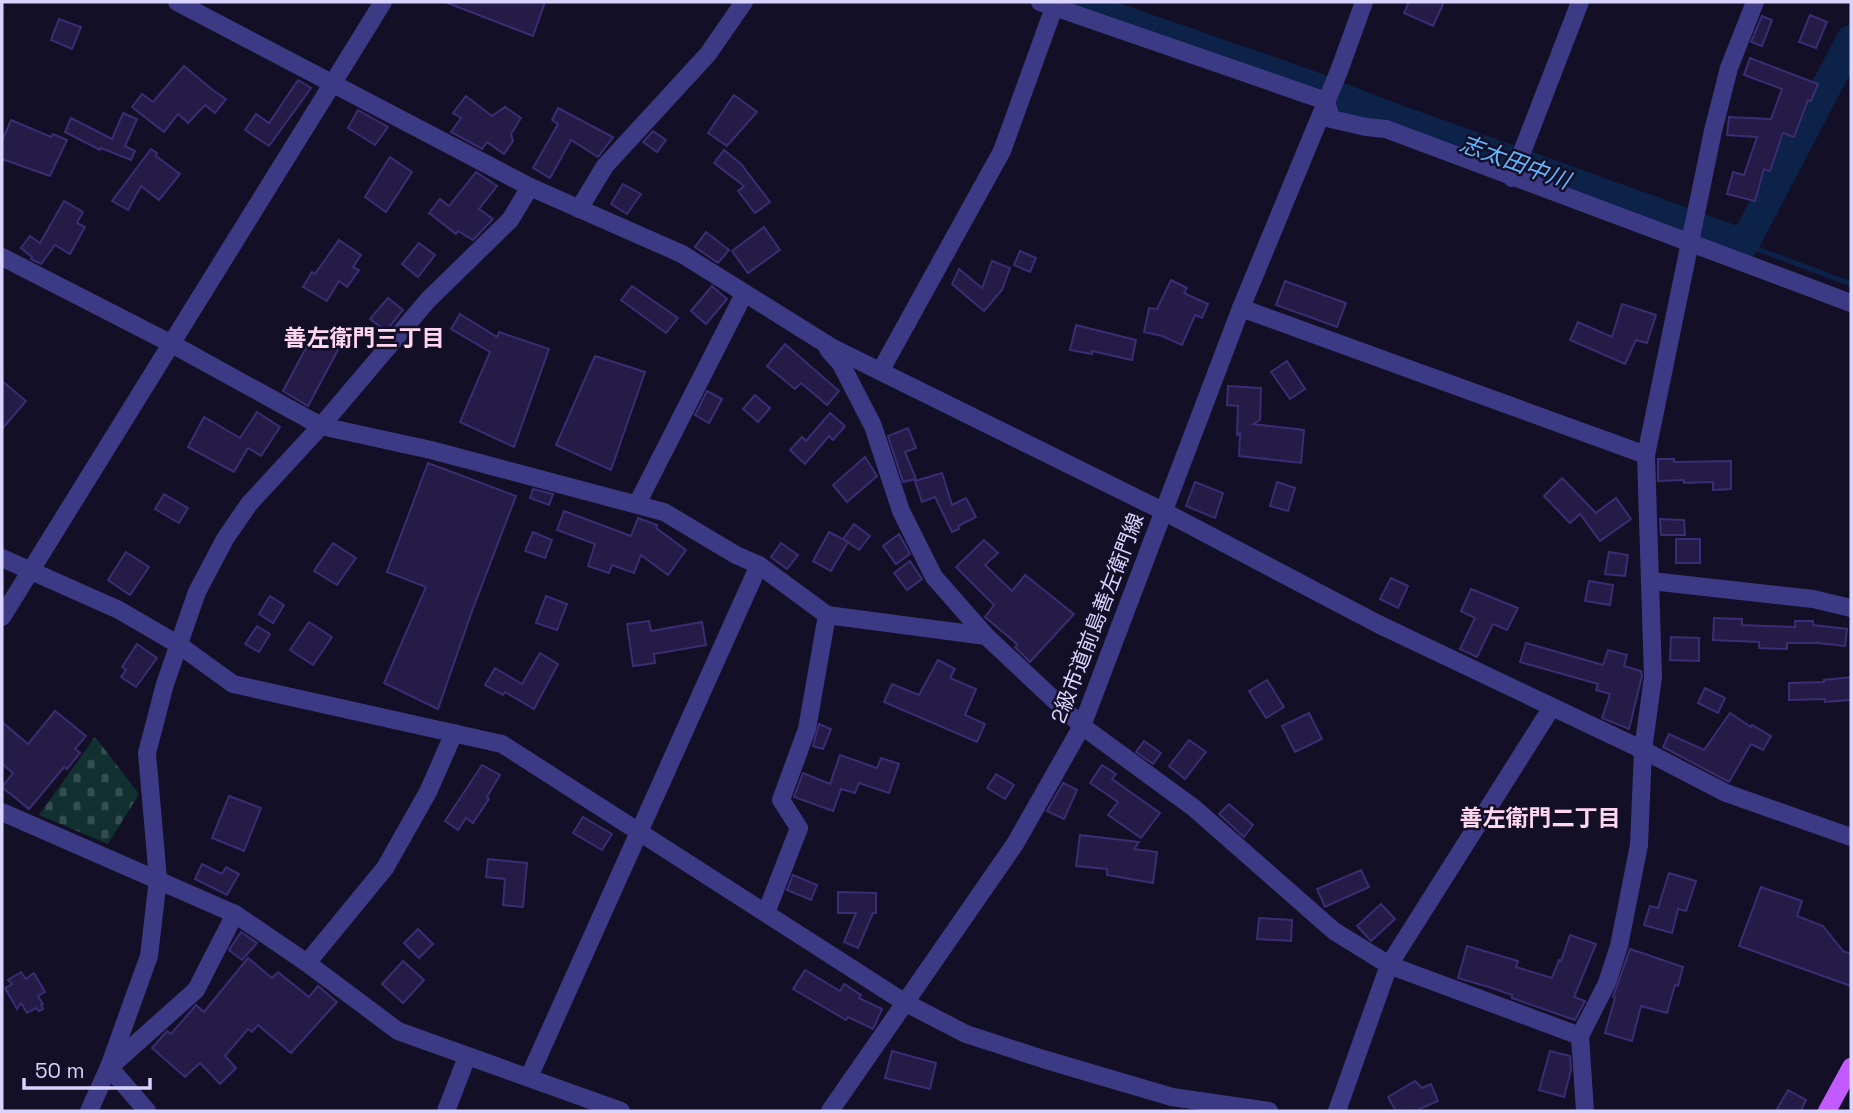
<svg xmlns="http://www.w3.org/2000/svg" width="1853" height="1113" font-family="'Space Grotesk','Noto Sans JP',sans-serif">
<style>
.cemetery{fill:url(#cemetery-stones)}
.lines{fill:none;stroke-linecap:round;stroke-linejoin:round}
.stream{stroke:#0c2248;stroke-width:5}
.river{stroke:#0c2248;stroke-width:30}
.building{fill:#241b47;stroke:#3b2d73;stroke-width:2}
.minor{stroke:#3d3a85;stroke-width:18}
.major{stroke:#c25bff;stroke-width:18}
.labels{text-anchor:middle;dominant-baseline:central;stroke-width:5;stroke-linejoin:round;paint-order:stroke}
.street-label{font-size:21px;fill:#d9d4ff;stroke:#130f26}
.water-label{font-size:23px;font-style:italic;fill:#62b6ff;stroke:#130f26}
.neighbourhood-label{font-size:23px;font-weight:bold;fill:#ffd6f0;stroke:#130f26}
</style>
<defs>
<pattern id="cemetery-stones" width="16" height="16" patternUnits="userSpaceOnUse" patternTransform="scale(1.75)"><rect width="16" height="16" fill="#12302f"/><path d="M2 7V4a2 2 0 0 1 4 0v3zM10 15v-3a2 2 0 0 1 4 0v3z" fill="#344d4e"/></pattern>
</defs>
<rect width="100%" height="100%" fill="#130f26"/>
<!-- cemetery -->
<path class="cemetery" d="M95 737 139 794 108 844 39 815Z"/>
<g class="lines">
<!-- stream -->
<path class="stream" d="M1744 244 1851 284"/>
<!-- river -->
<path class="river" d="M1070 2 1309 85 1374 111 1744 244 1851 40"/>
</g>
<!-- building -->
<g class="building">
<path d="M445 2H545L533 36Z"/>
<path d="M1409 2H1444L1433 26 1404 13Z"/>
<path d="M1810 15 1827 22 1816 48 1799 42Z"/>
<path d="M1762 16 1772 20 1762 46 1751 42Z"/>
<path d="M59 19 81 27 72 49 51 40Z"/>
<path d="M1750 58 1818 84 1811 101 1808 100 1794 137 1783 133 1770 171 1764 169 1755 201 1727 194 1733 172 1744 175 1757 137 1727 135 1729 117 1771 119 1782 89 1744 75Z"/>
<path d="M184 66 214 91 226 99 215 113 205 105 188 123 178 114 164 132 132 107 142 94 153 102Z"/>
<path d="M298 80 311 88 269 146 245 130 256 114 269 123Z"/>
<path d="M734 95 757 112 727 146 708 133Z"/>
<path d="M466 96 492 116 505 107 521 118 511 134 513 141 504 154 487 142 482 149 451 132 461 118 453 113Z"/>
<path d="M558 108 613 137 598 157 571 140 550 178 533 168 558 124 552 120Z"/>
<path d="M358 110 388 127 375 145 348 128Z"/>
<path d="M123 113 137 119 125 146 135 151 131 160 101 148 100 150 65 132 71 118 112 139Z"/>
<path d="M11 120 51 137 53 134 67 140 50 176 2 159V141Z"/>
<path d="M653 131 666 140 657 152 643 142Z"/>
<path d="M151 149 157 153 156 156 180 174 159 200 141 186 128 210 112 201Z"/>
<path d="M724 150 741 164 770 202 755 213 738 191 744 186 714 163Z"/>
<path d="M390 157 412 172 386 212 365 197Z"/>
<path d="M476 172 497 186 479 209 493 219 473 240 458 231 456 234 429 213 440 199 449 206Z"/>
<path d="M623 184 641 194 627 214 611 204Z"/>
<path d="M64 201 83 212 77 223 85 227 70 254 55 245 41 264 31 259 32 257 21 248 30 236 40 243Z"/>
<path d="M764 227 780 250 748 273 732 251Z"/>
<path d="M706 232 729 250 718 263 695 247Z"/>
<path d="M339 240 361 255 353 267 359 270 347 287 339 281 327 301 303 287 312 272 315 274Z"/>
<path d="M419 243 435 255 418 277 402 264Z"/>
<path d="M1020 251 1036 258 1030 272 1014 265Z"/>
<path d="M992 261 1010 268 1002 290 984 311 952 284 959 269 982 288Z"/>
<path d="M1171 280 1187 288 1184 293 1208 304 1202 318 1195 315 1182 345 1162 336 1144 332 1149 308 1157 309Z"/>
<path d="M1285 281 1346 303 1337 327 1276 305Z"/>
<path d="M632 286 678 318 666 333 621 300Z"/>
<path d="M712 286 727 299 706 324 691 311Z"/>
<path d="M388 298 403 310 386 331 370 319Z"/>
<path d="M1622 304 1656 315 1647 343 1636 340 1625 364 1570 340 1578 322 1612 337Z"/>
<path d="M460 314 497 337 499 332 549 349 514 447 460 422 490 352 451 329Z"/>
<path d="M1076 325 1136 340 1132 360 1092 351V354L1070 350Z"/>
<path d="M315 331 340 346 308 406 283 391Z"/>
<path d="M785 344 839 391 827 405 801 383 795 389 767 366Z"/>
<path d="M595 356 645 372 611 470 556 445Z"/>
<path d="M1287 361 1305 389 1290 399 1271 372Z"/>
<path d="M2 381 26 401 2 429Z"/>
<path d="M1228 386 1261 388 1260 420 1253 424 1304 430 1301 463 1239 456 1240 433 1237 435 1238 406 1227 405Z"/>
<path d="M707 391 722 399 709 423 695 415Z"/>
<path d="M755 395 770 408 758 422 743 409Z"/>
<path d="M257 412 280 427 261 456 248 448 234 472 188 447 204 417 240 438Z"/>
<path d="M830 413 845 426 833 440 829 436 805 464 790 450 802 437 806 441Z"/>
<path d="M908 428 916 448 905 452 916 479 903 482 888 436Z"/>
<path d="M865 457 877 476 847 502 833 485Z"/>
<path d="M1658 459H1674V462L1731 461V489L1713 490V482L1684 483V480L1658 481Z"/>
<path d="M428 463 516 496 472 611 438 709 384 683 426 587 387 572Z"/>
<path d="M942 473 952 505 966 498 976 517 958 526 959 529 952 532 935 497 922 502 915 481Z"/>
<path d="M1562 478 1596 513 1616 498 1631 519 1600 541 1580 514 1570 523 1544 496Z"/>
<path d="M1195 482 1223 493 1215 518 1186 506Z"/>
<path d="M1277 482 1295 488 1288 511 1270 506Z"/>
<path d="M533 489 553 494 549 505 530 498Z"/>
<path d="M164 494 188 508 179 523 155 509Z"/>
<path d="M564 511 631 536 638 518 657 525 656 528 686 550 668 575 641 555 634 573 612 565 609 573 588 566 595 544 557 530Z"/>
<path d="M1660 519 1684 520 1685 535H1661Z"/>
<path d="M854 524 870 536 859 550 843 539Z"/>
<path d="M533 532 552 540 545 558 525 551Z"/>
<path d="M829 532 848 542 831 571 813 561Z"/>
<path d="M899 534 910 554 896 564 883 546Z"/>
<rect x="1676" y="539" width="24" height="24"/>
<path d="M984 540 998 553 985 565 1012 591 1025 575 1074 614 1030 662 1015 647 1017 644 985 617 994 605 956 567Z"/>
<path d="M333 543 356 558 337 585 314 571Z"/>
<path d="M781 543 798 555 787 569 771 557Z"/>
<path d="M126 552 149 567 130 595 108 580Z"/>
<path d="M1609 552 1628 555 1625 576 1605 574Z"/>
<path d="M910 561 922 579 907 590 894 573Z"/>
<path d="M1391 578 1408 586 1398 608 1380 599Z"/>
<path d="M1589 581 1613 585 1610 605 1585 601Z"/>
<path d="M1471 589 1518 608 1507 630 1493 624 1477 657 1460 649 1475 618 1461 611Z"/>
<path d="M270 596 284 605 273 623 259 614Z"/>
<path d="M546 596 567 604 557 630 536 623Z"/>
<path d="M1714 618 1742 619V625L1795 627V621H1813V625L1847 629 1845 646 1817 643H1787V649L1759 648V642L1713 640Z"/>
<path d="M649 621 651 631 702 622 706 645 654 654 655 663 633 666 627 624Z"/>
<path d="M309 622 332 637 313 665 290 650Z"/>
<path d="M257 626 270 634 259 652 245 644Z"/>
<path d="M1671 637 1699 638V661L1670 660Z"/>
<path d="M1526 643 1603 665 1608 650 1627 655 1624 666 1641 671 1642 676 1629 729 1602 718 1610 694 1596 690 1598 684 1520 662Z"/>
<path d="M137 644 157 658 136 687 121 677 126 670 122 667Z"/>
<path d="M540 653 558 664 534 709 505 692 503 695 485 685 495 668 522 684Z"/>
<path d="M938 660 955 669 950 678 976 689 965 715 985 724 977 742 884 702 892 684 919 695Z"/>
<path d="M1851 677V700L1825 702V699L1789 700V683L1824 682V680Z"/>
<path d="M1267 680 1284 707 1266 718 1249 691Z"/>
<path d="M1705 688 1725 698 1718 713 1698 703Z"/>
<path d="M55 711 86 736 75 749 80 753 67 769 64 767 29 809 2 787 13 773 2 764V722L28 744Z"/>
<path d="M1309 713 1322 739 1295 752 1282 726Z"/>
<path d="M1730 713 1751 727 1752 725 1771 736 1763 750 1751 744 1729 782 1663 747 1669 734 1704 750Z"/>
<path d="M819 724 831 729 823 749 813 746Z"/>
<path d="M1189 740 1206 752 1185 779 1169 766Z"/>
<path d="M1144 741 1161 753 1153 764 1136 752Z"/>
<path d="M840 755 877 768 881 758 899 764 889 793 859 783 855 793 841 789 833 811 794 797 803 773 830 784Z"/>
<path d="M482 765 500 775 487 797 489 799 473 823 466 818 458 830 445 821Z"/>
<path d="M1102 765 1116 774 1112 779 1160 813 1141 838 1108 815 1118 802 1090 783Z"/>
<path d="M996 774 1014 785 1005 799 987 788Z"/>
<path d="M1063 783 1077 790 1064 819 1047 811Z"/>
<path d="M229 796 261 808 244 851 212 838Z"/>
<path d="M1229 804 1253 825 1244 837 1219 814Z"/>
<path d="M583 817 612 834 602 850 573 833Z"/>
<path d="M1080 835 1139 842 1134 849 1157 852 1153 883 1107 875V869L1076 866Z"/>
<path d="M488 859 527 863 523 907 503 905 505 879 486 877Z"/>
<path d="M202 864 222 874 226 867 239 874 227 895 195 879Z"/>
<path d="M1361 870 1369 887 1325 907 1317 889Z"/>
<path d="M1669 873 1696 881 1686 911 1678 909 1672 933 1644 925 1650 906 1658 908Z"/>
<path d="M793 875 817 885 811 900 787 890Z"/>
<path d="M1761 887 1802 901 1797 916 1823 926 1843 951 1851 954V986L1739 946Z"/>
<path d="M838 892 876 893V913H873L858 948 844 942 856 913H838Z"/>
<path d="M1381 904 1395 919 1371 941 1357 926Z"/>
<path d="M1259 918 1292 920 1291 941 1257 939Z"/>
<path d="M418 929 433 944 419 958 404 943Z"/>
<path d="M241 932 257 943 242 960 229 950Z"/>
<path d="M1570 935 1596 944 1574 997 1585 1001 1575 1020 1512 998V995L1489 987 1458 978 1467 946 1518 961 1516 967 1552 978 1559 960 1561 961Z"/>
<path d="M1630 949 1683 967 1678 986 1675 985 1667 1013 1641 1006 1632 1041 1605 1033 1615 998 1613 997Z"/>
<path d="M248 958 272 978 278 972 309 997 318 986 337 1002 291 1053 258 1025 252 1032 248 1029 225 1056 236 1068 220 1084 200 1063 185 1077 152 1048 167 1031 171 1034 196 1005 204 1012Z"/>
<path d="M403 961 424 980 403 1003 382 984Z"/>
<path d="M805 970 840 991 844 984 861 995 859 998 882 1009 873 1029 848 1017 846 1020 793 989Z"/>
<path d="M21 972 26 979 34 973 45 992 38 996 43 1004 41 1005 43 1009 39 1011 36 1008 27 1013 21 1003 17 1009 5 988 12 984 8 980Z"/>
<path d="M892 1051 936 1063 930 1089 885 1078Z"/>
<path d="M1550 1051 1570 1056 1571 1070 1564 1097 1539 1090Z"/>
<path d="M1415 1081 1422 1088 1431 1084 1438 1101 1415 1111H1396L1388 1097Z"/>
<path d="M1788 1090 1806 1100 1801 1111H1776Z"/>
</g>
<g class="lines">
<!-- minor -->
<g class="minor">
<path d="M177 2 530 187 682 254 831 347 1163 511 1378 624 1643 750 1726 793 1851 837"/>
<path d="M1040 2 1326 101 1331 119 1366 127 1386 129 1851 303"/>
<path d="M1512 178 1580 2"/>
<path d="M579 209 605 166 708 54 744 2"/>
<path d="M2 257 172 344 321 426 431 450 664 512 736 555 759 565 827 615 986 636"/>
<path d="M1241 308 1646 455"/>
<path d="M828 349 841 364 873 426 901 511 934 577 986 636 1082 726 1194 808 1334 931 1389 965 1580 1036"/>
<path d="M881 370 1002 151 1056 2"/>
<path d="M637 504 744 294"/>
<path d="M2 558 119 610 179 645 233 684 502 744 904 1002 966 1034 1043 1059 1172 1097 1269 1111"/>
<path d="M1651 581 1813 599 1851 608"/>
<path d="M2 617 383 2"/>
<path d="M2 812 235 914 307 963 398 1031 621 1111"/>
<path d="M766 913 799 828 781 800 807 729 827 615"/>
<path d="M307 963 385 868 428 792 454 733"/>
<path d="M112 1065 196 990 235 914"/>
<path d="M109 1067 147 1111"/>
<path d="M529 1077 759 565"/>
<path d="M89 1111 109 1067 149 956 158 879 147 753 165 684 197 592 225 539 249 504 321 426 428 300 510 220 530 187"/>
<path d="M446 1111 467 1057"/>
<path d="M830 1111 1015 844 1082 726 1241 308 1339 71 1364 2"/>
<path d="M1337 1111 1389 965 1552 707"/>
<path d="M1585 1111 1580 1036 1607 983 1619 946 1639 845 1643 750 1653 677 1646 455 1713 131 1729 68 1755 2"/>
</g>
<!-- major -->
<path class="major" d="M1827 1111 1851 1067"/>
</g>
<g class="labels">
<!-- street labels -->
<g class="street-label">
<text transform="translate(1097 618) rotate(-69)">2級市道前島善左衛門線</text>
</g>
<!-- water labels -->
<g class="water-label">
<text transform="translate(1515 162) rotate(20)">志太田中川</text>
</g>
<!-- neighbourhood labels -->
<g class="neighbourhood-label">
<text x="364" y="338">善左衛門三丁目</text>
<text x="1540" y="818">善左衛門二丁目</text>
</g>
</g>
<!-- border -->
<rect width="1853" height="1113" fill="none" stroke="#d9d4ff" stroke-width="7"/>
<!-- scale -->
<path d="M24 1078v10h126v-10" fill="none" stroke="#d9d4ff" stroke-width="3.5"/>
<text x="35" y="1078" font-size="21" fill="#d9d4ff" stroke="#130f26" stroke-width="5" paint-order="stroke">50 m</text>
</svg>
